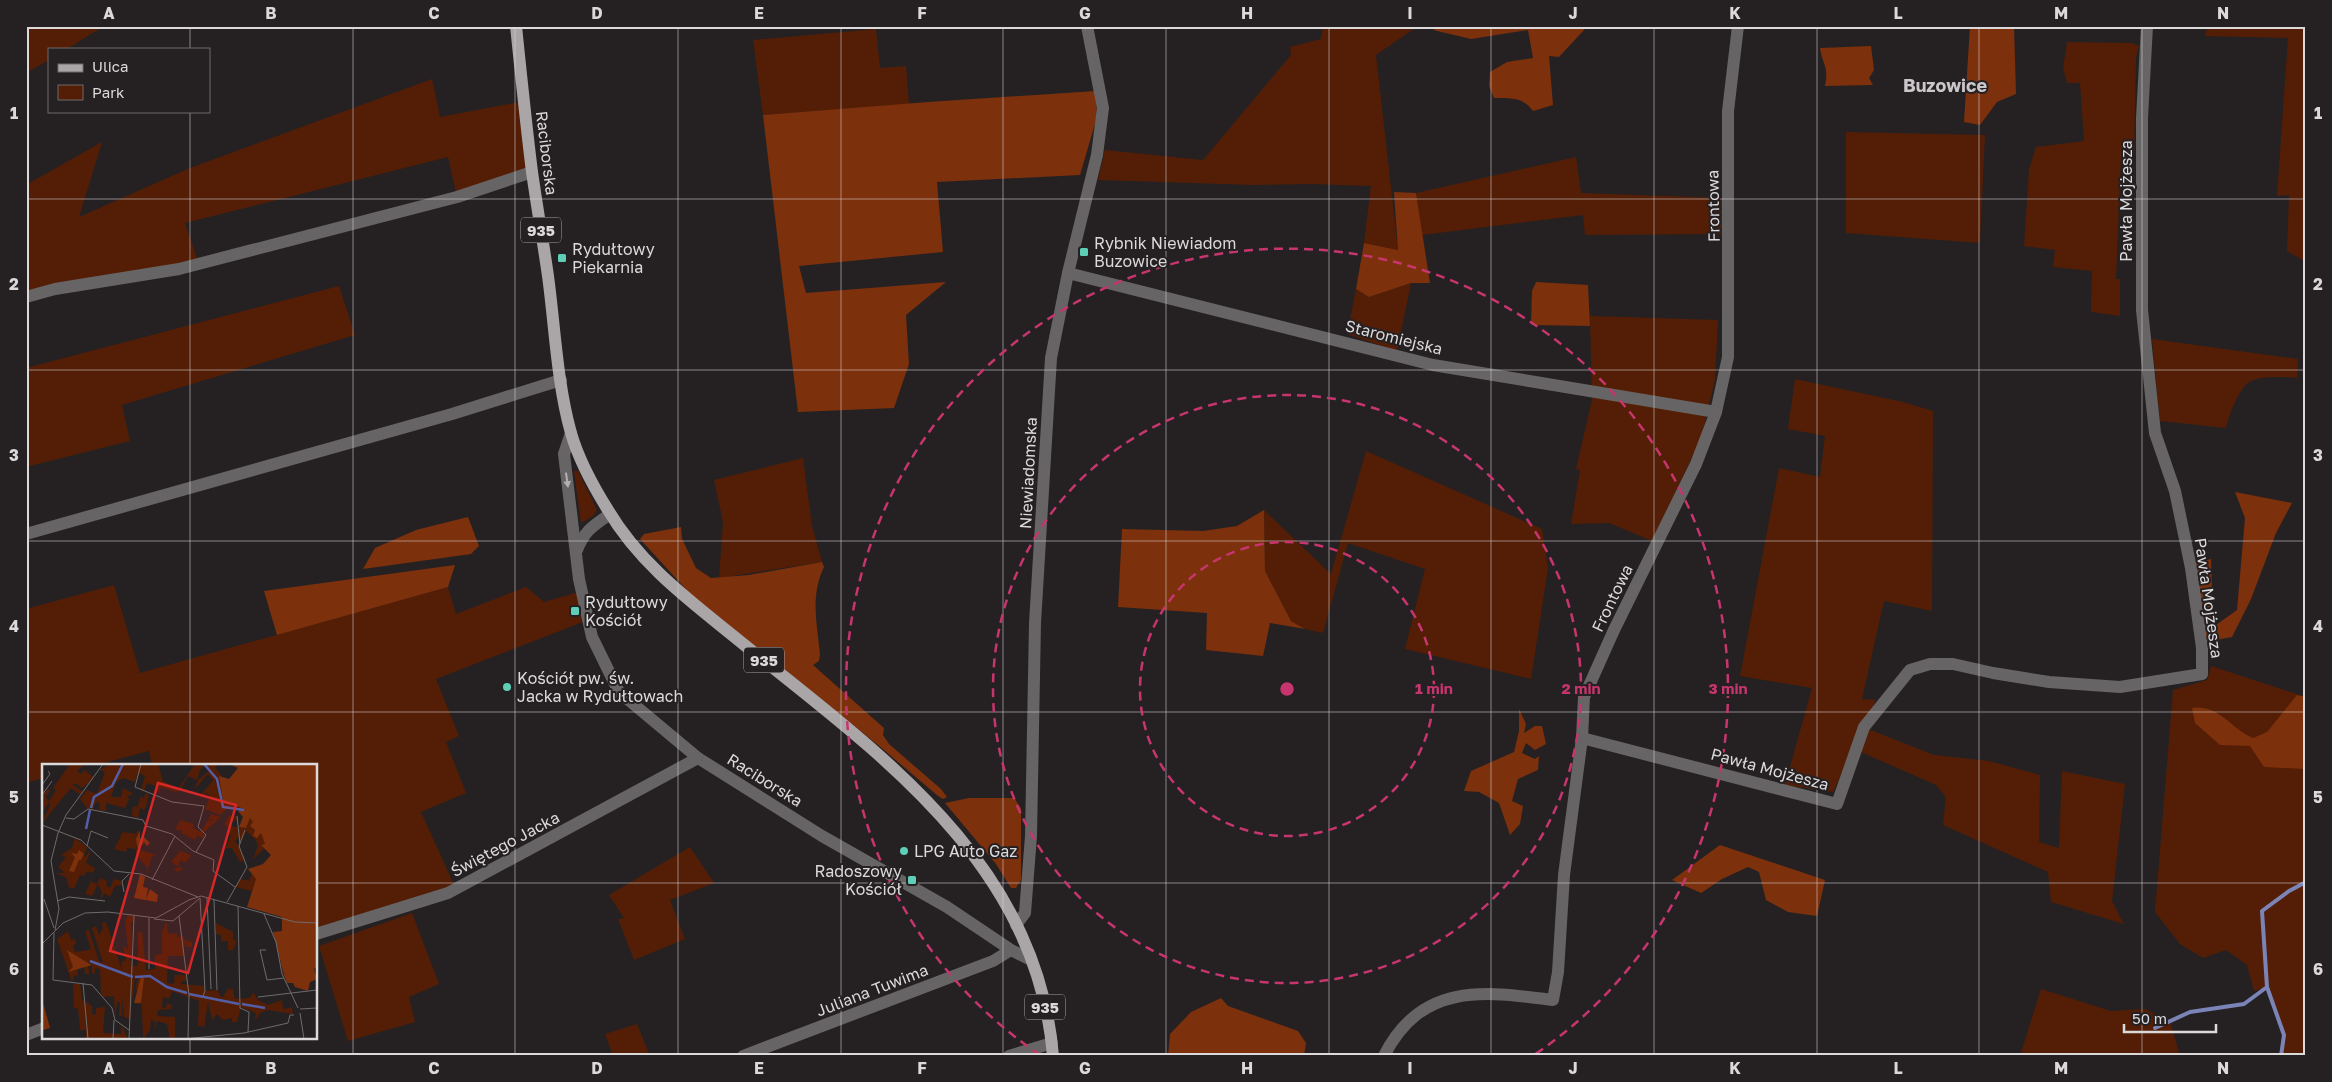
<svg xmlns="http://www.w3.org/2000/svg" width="2332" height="1082" font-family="'Golos Text',sans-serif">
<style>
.green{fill:#531e05}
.forest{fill:#7c300b}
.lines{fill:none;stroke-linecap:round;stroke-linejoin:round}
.stream{stroke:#7b84b7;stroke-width:4}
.minor{stroke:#666464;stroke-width:12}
.major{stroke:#aaa5a6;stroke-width:12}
.oneway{fill:#b3b0b1}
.grid{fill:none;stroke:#dcd9db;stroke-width:1;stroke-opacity:0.55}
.ring{fill:none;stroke:#c6356e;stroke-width:2.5;stroke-dasharray:9 6}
.poi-dot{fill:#5eceb7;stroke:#252123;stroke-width:2}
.labels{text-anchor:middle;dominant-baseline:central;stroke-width:4;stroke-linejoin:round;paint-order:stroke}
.shield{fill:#252123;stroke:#a5a2a4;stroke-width:1}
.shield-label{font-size:15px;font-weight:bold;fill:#dcd9db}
.street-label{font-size:16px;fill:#dcd9db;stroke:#252123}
.poi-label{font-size:16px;fill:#dcd9db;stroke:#252123;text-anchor:start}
.neighbourhood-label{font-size:18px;font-weight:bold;fill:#cbc6c9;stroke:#252123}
.inset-river{fill:none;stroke:#525fa7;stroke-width:2.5}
.inset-road{fill:none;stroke:#6e6b6d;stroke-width:1}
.view{fill:#d62828;fill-opacity:0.15;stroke:#d62828;stroke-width:2.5}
.inset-edge{fill:none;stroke:#dcd9db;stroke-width:2.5}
.centre{fill:#c6356e;stroke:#252123;stroke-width:2.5}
.ring-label{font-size:15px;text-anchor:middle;font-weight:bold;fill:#c6356e;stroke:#252123;stroke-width:4;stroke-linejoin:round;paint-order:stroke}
.neatline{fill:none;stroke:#dcd9db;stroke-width:2}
.grid-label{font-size:16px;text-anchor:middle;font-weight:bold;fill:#dcd9db}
</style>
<rect width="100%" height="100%" fill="#252123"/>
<!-- green -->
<g class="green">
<path d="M26 26H104L67 49H49V60L26 73Z"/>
<path d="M1323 26H1418L1376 55 1398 250 1364 243 1371 186 1310 184 1253 185 1098 180 1105 150 1203 160 1291 55 1290 47 1321 39Z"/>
<path d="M2213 26H2306V262L2287 251 2289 195 2277 196 2288 38 2205 36 2206 31Z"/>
<path d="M876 29 880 68 906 66 909 104 763 115 753 40Z"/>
<path d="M2067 42 2132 43 2139 46 2136 57 2134 157 2121 156 2116 279H2120V316L2091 312 2092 271 2053 267 2055 250 2024 246 2029 169 2036 147 2084 141 2080 83H2067L2063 68Z"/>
<path d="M432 79 440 117 525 101 532 172 457 197 448 157 185 223 199 264 26 298V185L102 142 79 217 190 168Z"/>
<path d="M1846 132 1985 135 1980 243 1846 233Z"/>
<path d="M1576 157 1581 193 1724 198 1723 234 1585 235 1583 215 1422 235 1416 193Z"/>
<path d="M1411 283 1397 351 1347 334 1356 289 1369 297Z"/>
<path d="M339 286 355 335 122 405 130 441 26 467V368Z"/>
<path d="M1590 316 1718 320 1715 380 1701 438 1652 541 1609 523 1571 524 1580 470 1576 469 1592 400Z"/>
<path d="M2152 339 2298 359 2297 378C2284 377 2261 375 2249 382 2238 390 2229 415 2226 428L2160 421Z"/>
<path d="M1795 379 1903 402 1933 411 1932 611 1884 601 1862 699 1876 700 1833 792 1785 785 1812 688 1740 676 1779 468 1820 477 1825 436 1788 429Z"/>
<path d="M1366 451 1542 529 1548 568 1531 679 1405 649 1425 569 1348 543 1323 633 1305 629 1291 621 1265 571 1264 510 1331 574Z"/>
<path d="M803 458 812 526 822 562 719 578 723 522 714 480Z"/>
<path d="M574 471H578L597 510 593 516 581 523Z"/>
<path d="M114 585 140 673 448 587 456 614 526 587 544 602 582 591 588 620 436 679 459 736 446 742 466 793 421 812 456 889 316 934V766H152L149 751 92 766H44V778L26 783V609Z"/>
<path d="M2211 666 2306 697V1056H2281L2284 1035 2267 988 2254 991 2247 965 2226 950 2203 958 2180 944 2155 912 2173 690 2207 680Z"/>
<path d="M1868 729 1934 755 1989 761 2040 775 2039 842 2059 848 2062 771 2125 784 2112 901 2124 924 2051 902 2048 872 1943 825 1946 797 1936 785 1861 752Z"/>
<path d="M690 847 714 883 670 900 685 939 634 960 618 919 624 918 609 895Z"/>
<path d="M412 913 439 984 409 997 415 1022 348 1041 319 946Z"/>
<path d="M2041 989 2111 1011 2145 1009 2170 1021 2180 1056H2020Z"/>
<path d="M637 1024 650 1056H613L605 1034Z"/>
</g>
<!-- forest -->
<g class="forest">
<path d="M1443 26H1584V30L1559 57 1549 56 1553 105 1533 111C1523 97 1511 98 1494 98L1489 86 1490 72 1507 62 1533 58 1528 30 1471 39 1433 30Z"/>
<path d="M1970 26H2014L2016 94 1997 102 1980 125 1964 122Z"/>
<path d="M1871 46 1874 70 1869 78 1873 85 1825 86C1829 67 1823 66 1820 48Z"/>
<path d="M1096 91 1097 117 1080 175 937 182 943 252 799 266 806 293 946 282 906 315 909 364 894 408 798 412 763 115 928 102Z"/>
<path d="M1394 192 1416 193 1430 283H1411L1369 297 1356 289 1364 243 1398 250Z"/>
<path d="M1536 282 1588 285 1590 326 1531 325 1532 291Z"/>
<path d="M2235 492 2292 503 2276 533 2251 599 2232 637 2205 642 2195 563 2211 559 2213 627 2237 610 2245 518Z"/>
<path d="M1264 510 1265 571 1291 621 1305 629 1270 623 1263 656 1206 650 1207 613 1118 607 1122 529 1203 531 1237 526Z"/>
<path d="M468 517 479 546 471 554 363 569 375 548 416 530Z"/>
<path d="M681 527 682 539 696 568 711 578 749 575 822 562 824 567C810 596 817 624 820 654L819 661 813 665 884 728 883 735 889 744 941 789 947 797 943 799 938 796 878 745 693 597 640 539 644 534Z"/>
<path d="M455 565 448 587 277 635 264 591Z"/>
<path d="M2297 695 2306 697V769L2264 767 2250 746 2220 745 2195 723 2192 708C2219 704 2231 729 2253 738L2267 732Z"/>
<path d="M1519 709 1526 724 1524 733 1535 726H1542L1546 744 1535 750 1526 743 1522 753 1535 759 1539 756 1538 770 1518 779 1512 801 1523 806 1520 824 1510 835 1499 803 1479 792 1464 791 1471 771 1514 752 1519 731Z"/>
<path d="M969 798H1014L1021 808V880L1016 888H1011L996 864 945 803Z"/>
<path d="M1720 845 1825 880 1817 916 1788 912 1766 900 1759 872 1748 867 1722 879 1701 893 1672 880Z"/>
<path d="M1221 998 1228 1006 1298 1031 1306 1043 1304 1056H1168L1170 1034 1191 1012Z"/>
</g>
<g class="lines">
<!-- stream -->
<g class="stream">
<path d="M2155 1028 2190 1012 2244 1004 2267 987"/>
<path d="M2281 1056 2284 1035 2267 987 2262 911 2289 891 2306 882"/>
</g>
<!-- minor -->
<g class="minor">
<path d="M1068 273 1433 365 1716 412"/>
<path d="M26 297 55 289 179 269 457 197 532 172"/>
<path d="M571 433 564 454 579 579 592 637 619 692 698 758 822 836 947 907 1011 950 1031 960"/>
<path d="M26 534 452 414 561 380"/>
<path d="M577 550C585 530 593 526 610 514"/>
<path d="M1582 738 1837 804 1864 727 1910 670 1930 664H1953L1993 673 2049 682 2120 687 2202 674V648L2191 568 2175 491 2155 433 2142 310V118L2147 26"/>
<path d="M1016 925 1025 913 1031 836 1035 623 1051 358 1068 273 1097 155 1103 108 1087 26"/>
<path d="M316 934 448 893 698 758"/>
<path d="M26 1035 44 1028"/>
<path d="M743 1056 993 961 1011 950"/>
<path d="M1009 1056 1052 1043"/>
<path d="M1384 1056C1421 982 1484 991 1553 1000L1558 972 1564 875 1582 738 1584 697 1614 630 1696 464 1716 412 1728 357V111L1738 26"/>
</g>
<!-- major -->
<path class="major" d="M516 26C521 75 526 124 532 172 537 207 543 241 548 276 555 328 557 383 571 433 579 461 593 486 608 510 641 566 693 603 742 643 880 754 1037 863 1053 1056"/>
</g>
<!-- one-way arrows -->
<defs><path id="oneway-solid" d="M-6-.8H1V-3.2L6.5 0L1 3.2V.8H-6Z" transform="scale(1.25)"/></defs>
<use class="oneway" href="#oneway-solid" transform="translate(567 480) rotate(82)"/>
<!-- grid -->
<path class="grid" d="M190 26V49M353 26V1056M515 26V1056M678 26V1056M841 26V1056M1003 26V1056M1166 26V1056M1329 26V1056M1491 26V1056M1654 26V1056M1817 26V1056M1979 26V1056M2142 26V1056M190 111V766M26 199H2306M26 370H2306M26 541H2306M26 712H2306M26 883H44M316 883H2306M190 1038V1056"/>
<!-- distance rings -->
<g class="ring">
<circle cx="1287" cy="689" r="147"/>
<circle cx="1287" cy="689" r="294"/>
<path d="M1040 1055A441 441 0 1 1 1534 1055"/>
</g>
<!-- markers -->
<g class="poi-dot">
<rect x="1079" y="247" width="10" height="10" rx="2.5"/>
<rect x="557" y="253" width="10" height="10" rx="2.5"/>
<rect x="570" y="606" width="10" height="10" rx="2.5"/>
<circle cx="507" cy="687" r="5"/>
<circle cx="904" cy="851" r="5"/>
<rect x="907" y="875" width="10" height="10" rx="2.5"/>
</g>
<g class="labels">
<!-- shield labels -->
<g class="shield">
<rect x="521" y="217.5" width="40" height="25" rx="4"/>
<rect x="744" y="647.5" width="40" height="25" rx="4"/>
<rect x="1025" y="994.5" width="40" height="25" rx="4"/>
</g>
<g class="shield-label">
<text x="541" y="230">935</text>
<text x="764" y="660">935</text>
<text x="1045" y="1007">935</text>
</g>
<!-- street labels -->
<g class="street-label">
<text transform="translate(547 153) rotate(83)">Raciborska</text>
<text transform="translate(2126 201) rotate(-90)">Pawła Mojżesza</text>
<text transform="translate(1713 206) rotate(-91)">Frontowa</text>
<text transform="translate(1394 337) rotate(14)">Staromiejska</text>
<text transform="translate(1028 473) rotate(-87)">Niewiadomska</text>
<text transform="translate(1612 598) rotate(-64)">Frontowa</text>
<text transform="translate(2209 598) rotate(82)">Pawła Mojżesza</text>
<text transform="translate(1770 769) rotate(15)">Pawła Mojżesza</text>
<text transform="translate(765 780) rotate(32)">Raciborska</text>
<text transform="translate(505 844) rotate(-28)">Świętego Jacka</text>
<text transform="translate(872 990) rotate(-21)">Juliana Tuwima</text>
</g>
<!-- poi labels -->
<g class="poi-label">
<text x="1094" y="243">Rybnik Niewiadom<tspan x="1094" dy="18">Buzowice</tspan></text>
<text x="572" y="249">Rydułtowy<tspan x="572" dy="18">Piekarnia</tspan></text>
<text x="585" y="602">Rydułtowy<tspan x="585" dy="18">Kościół</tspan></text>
<text x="517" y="678">Kościół pw. św.<tspan x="517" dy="18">Jacka w Rydułtowach</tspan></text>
<text x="914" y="851">LPG Auto Gaz</text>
<text x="902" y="871" text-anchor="end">Radoszowy<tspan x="902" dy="18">Kościół</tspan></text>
</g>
<!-- neighbourhood labels -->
<g class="neighbourhood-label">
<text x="1945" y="85">Buzowice</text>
</g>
</g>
<!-- overview -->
<g transform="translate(42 764)">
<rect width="275" height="275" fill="#252123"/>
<path d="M28 0H43L35 7 39 10 43 6 52 14 40 24 33 19 31 21 41 28 39 31 29 24 0 59 8 41 7 38 0 49V32L6 25 8 27 3 33 7 37 14 26 11 24ZM67 0H116L121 17 136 25 153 0H177L173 4 179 11 182 35 202 46 186 44 178 51 163 45 168 32 164 29 160 34 159 31 171 16 166 10 152 26 156 16 167 7 163 2 158 6 155 16 146 12 138 27 134 28 119 23 116 29 114 22 105 19 102 27 99 26 103 12 96 9 93 18 82 14 74 18 69 33H79L81 24 90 29 89 32 85 31 87 35 83 44 64 39V47L57 46 58 39 54 38 51 45 45 44 38 35 45 26 55 30 63 8 58 6ZM104 29 107 31 103 46 98 44 96 54 90 52 91 42 96 43 98 33 102 34ZM169 50 179 53 161 69 162 75 155 71 153 76 139 69 140 66H133L138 56 152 60 151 64 159 68 166 56 172 57 166 54ZM187 52H194L195 56 188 57 189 62 198 64 208 54 222 72 224 80 219 82 223 84 211 95 216 82 214 76 204 67 200 76 184 69 187 64 182 60ZM95 67H98L94 85 115 91 110 92 104 112 105 103 94 91V85L85 84 84 88 72 85 81 68 94 70ZM189 71 195 74 193 78 198 83 202 96 198 98 190 84H184ZM33 74 45 83 41 94 49 87 44 99 53 104 51 109 45 107 42 112 38 111 32 125 27 123 24 113 14 109H23L16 103 24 93 19 91 30 84ZM138 87 149 91 144 99 139 96 136 101 141 105 136 108 131 106 137 103 129 98ZM210 109 214 115 210 127 193 123 199 115 207 117ZM58 114 65 117 64 121 68 124 72 115 79 117 80 121 73 122 68 133 62 129 58 138 60 128 56 120 50 132 43 130 49 117 55 120ZM87 151 92 152V158H89L90 192 87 193 91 202H96V168H100L104 206 113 205V191L120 190V167L125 157 126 169 135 170 136 173 142 172V176L150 178V183H143L142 179V192H126L125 219 132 220 133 208V211H144V217H139V220L162 222 163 227 175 226 180 234 186 225H191L193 235 207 234 212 229 216 236 226 241 240 236 241 245 253 243 250 244 251 250 226 246 218 249 213 257 214 249 199 243 195 258H190V254L181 256 175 250 170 256 166 238 162 265 161 262H156L157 237 130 227 127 235 121 233 120 243 124 244 125 239 130 241 129 245 116 246 115 252 133 253V275H128L125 260 115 257 112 266 113 257 109 256 108 266 101 275 100 245 99 239 96 240 97 225 93 227 96 212H93L88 255 82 253 80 233V252H77L78 238H75L73 255 72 232 61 233 59 229 58 205 53 204V209H50V199H46L47 210H43L42 201 35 203 36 211 32 212 30 218 15 175 26 167 29 176 33 175 34 180 31 182 33 188 45 186 49 185 43 167 47 166 57 197 61 199 50 164 54 162 57 171 61 164 60 159 64 158 81 209 79 198 84 196 81 182 86 185 83 157ZM174 159 191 168V176H195L191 186H186V177H179V171L174 170ZM31 220H38L40 235 50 242V251L54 250V244L63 243 61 269 79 270 80 262 86 275H44V266H38L36 244H32Z" fill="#531e05"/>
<path d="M188 0H275V203L272 205 275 215 268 218 266 227 253 223 251 219H245L242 211 231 168 240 167V153L205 143 214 115 206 105 221 100 229 91 219 81 223 80 219 69 215 74 211 72 213 66 208 62 211 58 208 54 204 64 197 63 201 53 196 47 202 45 181 37 177 12 187 15 196 4ZM98 67V75L102 73 108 79 105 82 102 78 96 87 94 75ZM37 86 42 90 39 96H37L32 108 27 107 33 93 29 89 35 90ZM98 110 103 113 101 123 106 124 104 135 108 125 116 131 115 138 92 134ZM25 186 46 199 50 201 26 208 31 203ZM99 213 102 214 99 239H92ZM0 235 8 264 1 266 0 264Z" fill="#7c300b"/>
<path class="inset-river" d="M162 0 175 15 181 43 202 46M49 44 52 33 70 22 81 0M44 65 48 46M48 197 91 213M93 213 108 212 125 223 145 229M147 230 197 240M200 240 223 244"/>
<path class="inset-road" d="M99 0 93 23 130 38 162 42 156 63 164 71 154 88M0 21 8 10 6 7M0 31 10 17M195 52 198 80M24 54 32 55 46 45 101 56 104 62 130 70 151 87 172 96 171 107 193 123M0 61 39 76 72 107 99 110 156 133M45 82 49 67 66 74M110 116 133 72M82 128 80 117 87 110M158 134 163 227 161 232M165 134 169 225M2 135 12 164M172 136 175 226M15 137 27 133 63 137M185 138 205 103 197 82 203 66M196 142 198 244 207 248 206 268M222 150 234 178 240 210 256 244M137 152 147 231 146 275M112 155 131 157 158 134M13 166 17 145 9 97 16 69 24 51 61 0M12 169 11 216 50 221 70 244 73 256 87 266M0 180 21 159 43 149 66 148 114 154 147 136 159 132 253 158 275 159M224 186H218L225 216 242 214M107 205V154M41 219 46 275M216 233 275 226M258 245 275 244M258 249 262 275M71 275 72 256M87 275 92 152M142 275 202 269 246 259 248 251H252"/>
<path class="view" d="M116 19 194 41 146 209 68 187Z"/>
<rect width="275" height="275" class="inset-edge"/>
</g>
<circle cx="1287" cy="689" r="8" class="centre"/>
<g class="ring-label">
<text x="1434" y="694">1 min</text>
<text x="1581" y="694">2 min</text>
<text x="1728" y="694">3 min</text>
</g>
<!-- border -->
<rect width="2332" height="1082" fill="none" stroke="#252123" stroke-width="55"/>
<!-- legend -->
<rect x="48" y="48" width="162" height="65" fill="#252123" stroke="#6e6b6d"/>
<rect x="58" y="64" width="25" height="8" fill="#aaa5a6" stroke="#6e6b6d"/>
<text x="92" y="72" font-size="15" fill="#dcd9db">Ulica</text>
<rect x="58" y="85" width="25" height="15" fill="#531e05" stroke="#6e6b6d"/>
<text x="92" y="98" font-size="15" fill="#dcd9db">Park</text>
<!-- scale -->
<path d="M2124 1024v8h92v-8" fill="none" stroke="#dcd9db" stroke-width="2.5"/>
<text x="2132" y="1024" font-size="15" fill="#dcd9db" stroke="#252123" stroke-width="4" paint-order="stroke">50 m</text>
<rect x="28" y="28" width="2276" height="1026" class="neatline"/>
<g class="grid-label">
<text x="109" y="19">A</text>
<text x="271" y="19">B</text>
<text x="434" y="19">C</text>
<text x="597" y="19">D</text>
<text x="759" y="19">E</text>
<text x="922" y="19">F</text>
<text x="1085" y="19">G</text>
<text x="1247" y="19">H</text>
<text x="1410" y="19">I</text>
<text x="1573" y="19">J</text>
<text x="1735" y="19">K</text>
<text x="1898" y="19">L</text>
<text x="2061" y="19">M</text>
<text x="2223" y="19">N</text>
<text x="14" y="119">1</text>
<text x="2318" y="119">1</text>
<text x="14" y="290">2</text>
<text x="2318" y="290">2</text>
<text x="14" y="461">3</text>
<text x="2318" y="461">3</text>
<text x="14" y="632">4</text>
<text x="2318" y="632">4</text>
<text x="14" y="803">5</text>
<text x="2318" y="803">5</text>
<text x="14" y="975">6</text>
<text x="2318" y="975">6</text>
<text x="109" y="1074">A</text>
<text x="271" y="1074">B</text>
<text x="434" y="1074">C</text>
<text x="597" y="1074">D</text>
<text x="759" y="1074">E</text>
<text x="922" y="1074">F</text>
<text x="1085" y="1074">G</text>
<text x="1247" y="1074">H</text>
<text x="1410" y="1074">I</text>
<text x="1573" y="1074">J</text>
<text x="1735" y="1074">K</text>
<text x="1898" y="1074">L</text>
<text x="2061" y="1074">M</text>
<text x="2223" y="1074">N</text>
</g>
</svg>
